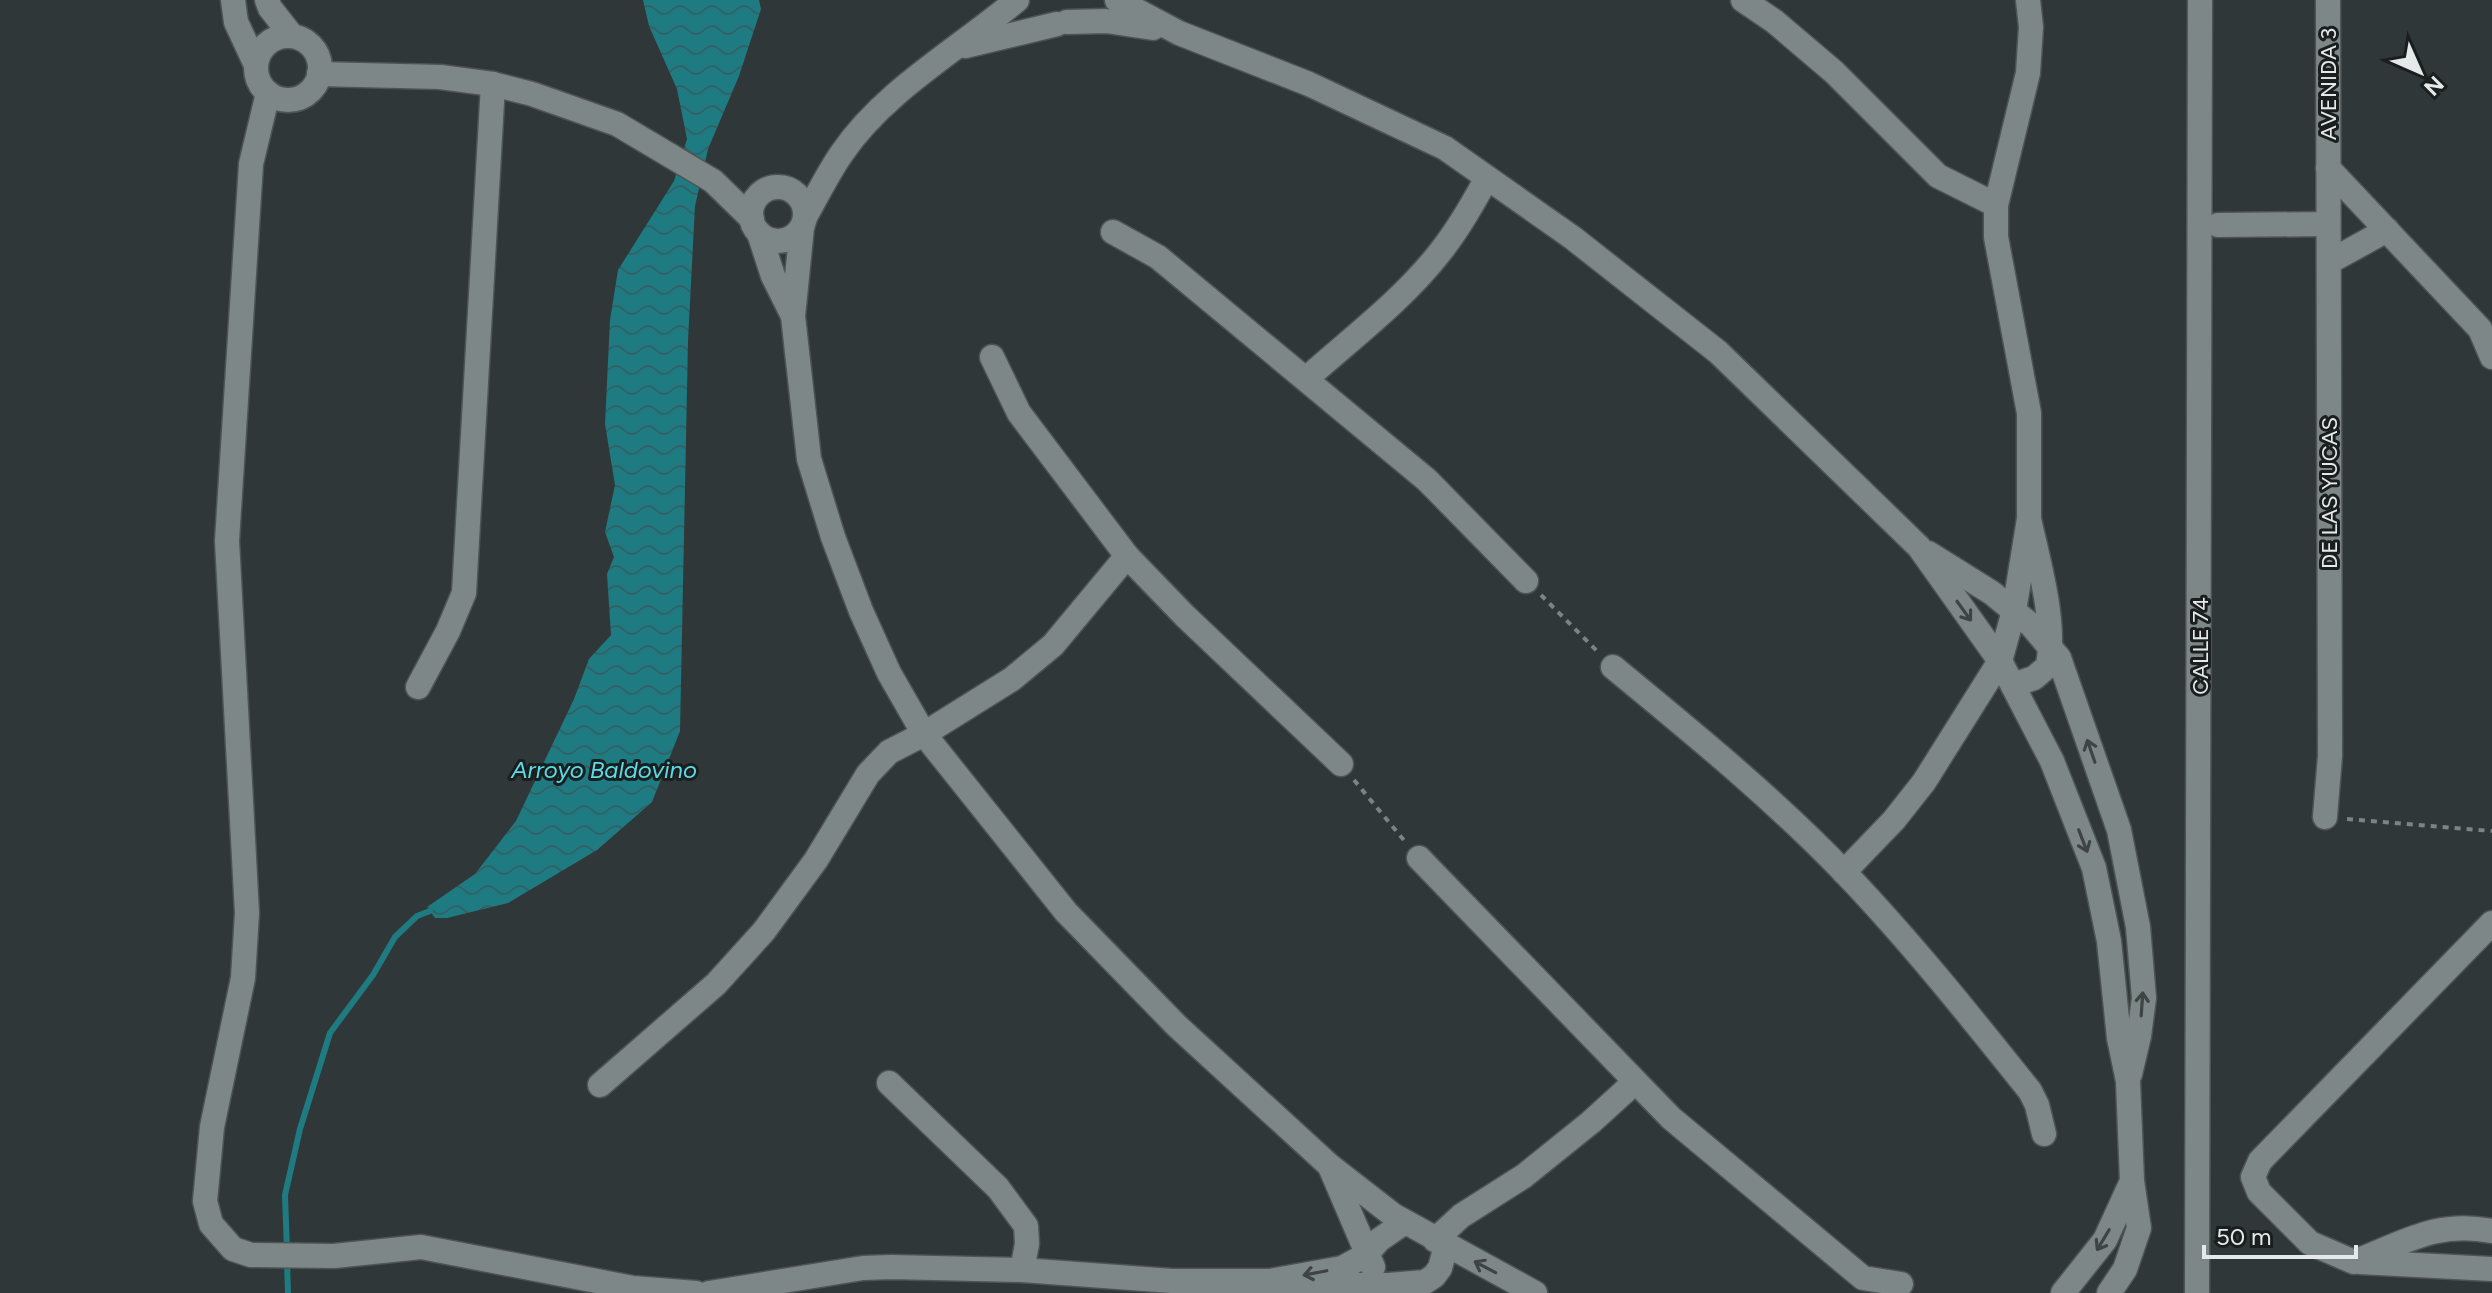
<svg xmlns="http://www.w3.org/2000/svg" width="2492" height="1293" font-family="Figtree,sans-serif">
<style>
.water{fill:url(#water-waves)}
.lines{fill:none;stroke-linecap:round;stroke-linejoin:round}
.stream{stroke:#1f7b82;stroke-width:6}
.street-casing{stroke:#4d5454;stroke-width:27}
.path{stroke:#7d8384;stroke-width:4;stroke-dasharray:6 6;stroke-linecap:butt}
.street{stroke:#7e8787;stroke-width:24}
.oneway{stroke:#3e4343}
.labels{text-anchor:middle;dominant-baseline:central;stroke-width:6;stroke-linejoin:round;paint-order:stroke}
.street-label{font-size:22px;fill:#e4e9e9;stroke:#1b1e1e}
.water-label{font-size:24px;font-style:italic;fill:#5cdbe6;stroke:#1b1e1e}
</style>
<defs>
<pattern id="water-waves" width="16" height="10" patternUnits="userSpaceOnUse" patternTransform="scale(2)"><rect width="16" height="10" fill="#1f7b82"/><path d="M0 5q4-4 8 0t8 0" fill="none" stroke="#306367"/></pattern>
</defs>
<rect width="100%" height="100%" fill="#303738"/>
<!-- water -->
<path class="water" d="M643 0H759L761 9 739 76 708 149 695 206 688 341 680 731 652 802 597 850 508 903 447 918H435L427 907 475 874 516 821 574 699 589 659 611 635 607 574 614 557 605 532 615 485 605 424 610 320 618 270 674 181 687 139 677 89 649 26Z"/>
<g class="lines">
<!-- stream -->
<g class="stream">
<path d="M287 1251 285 1195 300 1129 330 1033 373 975 395 937 417 916 430 911"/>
<path d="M287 1262 288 1293"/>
</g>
<defs>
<g id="street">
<path d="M233 0 236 22 256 65"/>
<path d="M267 0 270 8 292 36"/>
<path d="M1117 0 1179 33 1309 84 1445 148 1573 238 1718 352 1919 547 2000 661 2052 761 2094 868 2109 941 2119 1038 2128 1081 2132 1181 2139 1228 2125 1269 2109 1293"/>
<path d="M1743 0 1774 21 1834 72 1938 176 1996 205"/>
<path d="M2028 0 2031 27 2028 73 1996 205V237L2029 413V519"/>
<path d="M1067 22 1106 21 1153 28"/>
<circle cx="288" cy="68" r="32"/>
<path d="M965 46 1057 24"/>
<path d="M319 74 440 77 493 84 532 94 617 124 713 181 752 219"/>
<path d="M268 93 251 164 227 541 247 913 243 978 212 1127 205 1201 211 1224 233 1249 251 1255 334 1256 421 1247 633 1288 696 1293"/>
<path d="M2328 168 2480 329 2492 357"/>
<circle cx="778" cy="214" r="27"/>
<path d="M805 217C817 196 828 173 842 153 885 90 959 49 1017 0"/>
<path d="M2218 225 2328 224"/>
<path d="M802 227 793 316 809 459 833 537 861 611 889 673 924 734 1066 912 1177 1026 1330 1166 1393 1215 1535 1293"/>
<path d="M1113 232 1158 257 1427 480 1526 581"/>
<path d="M759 233 773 276 792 314"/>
<path d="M2329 262 2387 230"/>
<path d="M992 357 1019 413 1127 556 1185 616 1341 764"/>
<path d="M1306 379C1352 338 1404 299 1441 251 1459 228 1473 203 1487 178"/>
<path d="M1928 553 1992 593 2031 625 2059 658 2119 830 2138 927 2144 998 2139 1036 2130 1074"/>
<path d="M1613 667C1693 733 1773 798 1845 873 1911 942 1970 1016 2030 1091L2037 1105 2044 1134"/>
<path d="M418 687 448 631 464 593 493 84"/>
<path d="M2325 817 2330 756 2328 0"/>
<path d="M1419 858 1671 1118 1863 1278 1901 1284"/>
<path d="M1844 872 1894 820 1924 782 2000 661 2014 611 2029 519C2039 564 2056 622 2048 666L2034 678 2013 685"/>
<path d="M2492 923 2260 1161 2253 1177 2259 1192 2310 1243 2354 1262C2404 1243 2436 1220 2492 1231"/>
<path d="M889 1083 998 1188 1026 1226 1027 1244 1022 1270"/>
<path d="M600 1085 716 984 764 931 816 860 868 774 889 752 924 734 1012 679 1053 645 1127 556"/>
<path d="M1331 1169 1373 1267"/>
<path d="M1405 1222 1379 1240 1366 1255 1342 1268 1270 1281 1389 1285 1425 1282 1434 1276 1440 1268 1446 1246"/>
<path d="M1435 1240 1461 1216 1524 1176 1591 1122 1635 1082"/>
<path d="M2360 1262 2492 1269"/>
<path d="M709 1293 863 1268 891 1267 1022 1270 1172 1281H1270"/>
<path d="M2063 1293 2105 1240 2132 1181"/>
<path d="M2197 1293 2200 0"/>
</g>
</defs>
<!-- street casing -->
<use href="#street" class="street-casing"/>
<!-- path -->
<g class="path">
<path d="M1541 595 1600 654"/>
<path d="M1354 780 1407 844"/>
<path d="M2347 819 2492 831"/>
</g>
<!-- street -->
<use href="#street" class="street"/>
</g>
<!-- one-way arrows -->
<defs><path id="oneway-shaft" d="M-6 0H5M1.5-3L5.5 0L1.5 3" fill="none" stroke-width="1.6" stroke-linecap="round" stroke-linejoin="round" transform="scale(2)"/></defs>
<g class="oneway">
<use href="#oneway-shaft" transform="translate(1964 611) rotate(54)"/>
<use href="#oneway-shaft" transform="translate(2091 751) rotate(-109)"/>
<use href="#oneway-shaft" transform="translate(2083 841) rotate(69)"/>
<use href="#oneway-shaft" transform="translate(2142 1004) rotate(-86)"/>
<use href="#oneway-shaft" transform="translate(2103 1240) rotate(121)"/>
<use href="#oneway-shaft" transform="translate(1485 1267) rotate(-152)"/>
<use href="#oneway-shaft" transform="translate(1315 1273) rotate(169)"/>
</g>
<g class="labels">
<!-- street labels -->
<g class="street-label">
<text transform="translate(2328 84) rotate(-90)">AVENIDA 3</text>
<text transform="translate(2329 493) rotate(-90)">DE LAS YUCAS</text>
<text transform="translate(2200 646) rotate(-90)">CALLE 74</text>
</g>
<!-- water labels -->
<g class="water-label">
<text x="604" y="769">Arroyo Baldovino</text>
</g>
</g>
<!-- north arrow -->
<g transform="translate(2420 72) rotate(135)" stroke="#1b1e1e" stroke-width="6" paint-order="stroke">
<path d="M0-6L14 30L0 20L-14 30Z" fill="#e4e9e9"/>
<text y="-12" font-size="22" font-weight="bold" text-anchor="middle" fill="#e4e9e9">N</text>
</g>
<!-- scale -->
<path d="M2204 1245v12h152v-12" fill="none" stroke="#e4e9e9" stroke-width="4"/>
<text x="2216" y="1245" font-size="24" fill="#e4e9e9" stroke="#1b1e1e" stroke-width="6" paint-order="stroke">50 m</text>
</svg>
